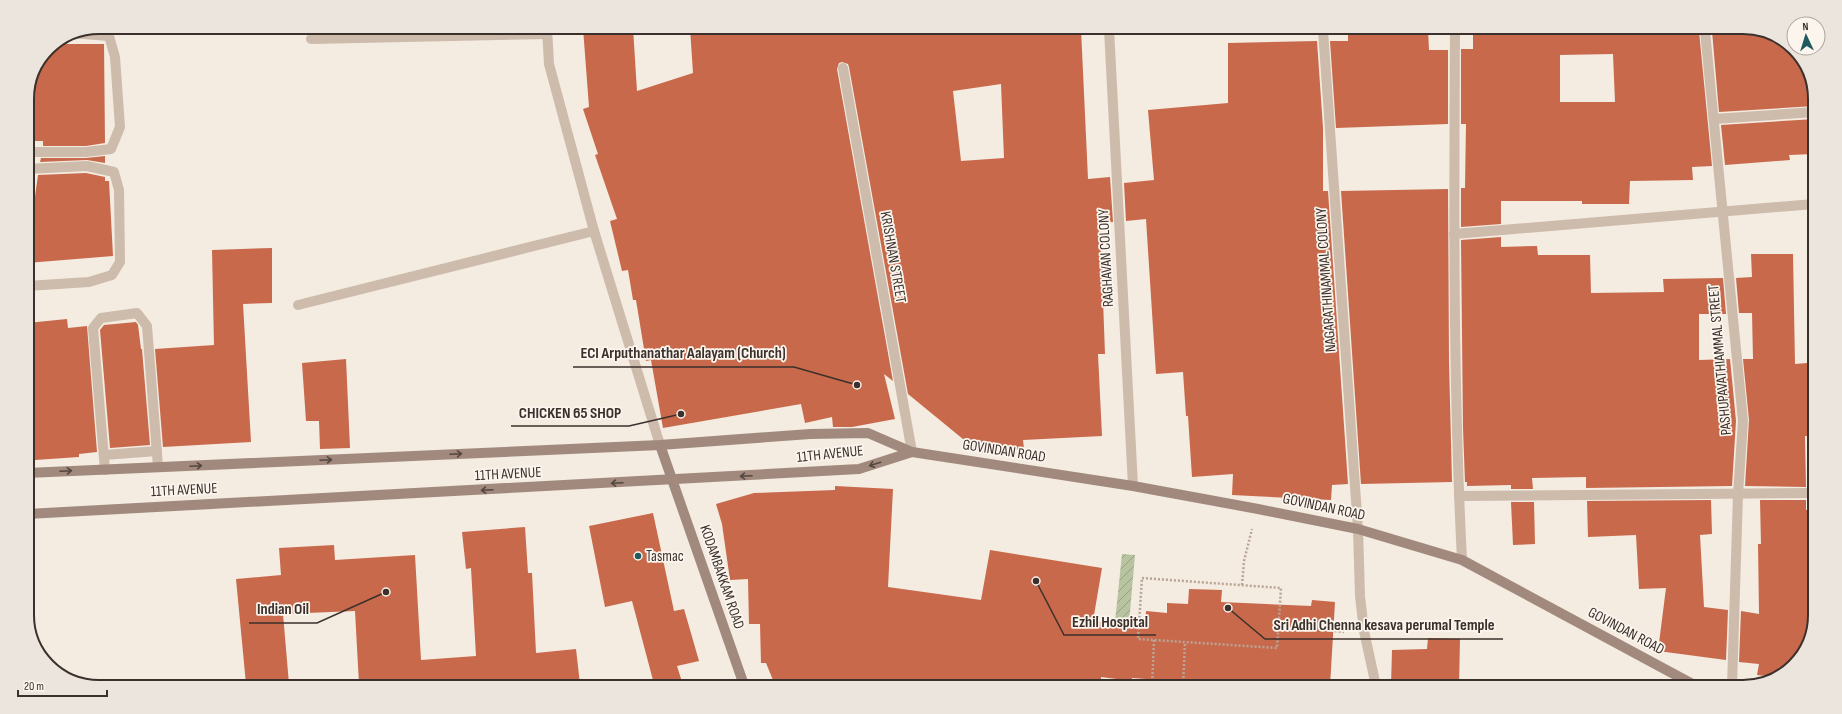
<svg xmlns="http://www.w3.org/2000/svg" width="1842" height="714" font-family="'Sofia Sans Condensed',sans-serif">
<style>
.garden{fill:url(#garden-furrows)}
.building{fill:#c8694b;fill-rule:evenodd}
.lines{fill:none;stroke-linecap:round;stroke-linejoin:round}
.path{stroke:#b9a596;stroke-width:2.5;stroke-dasharray:2 2;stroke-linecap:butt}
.minor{stroke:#cdbbac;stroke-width:10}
.secondary{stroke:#a18a7d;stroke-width:10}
.oneway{stroke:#544640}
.poi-dot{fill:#1f5a5e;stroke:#fbf5ee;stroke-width:1.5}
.labels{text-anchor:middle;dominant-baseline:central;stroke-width:3.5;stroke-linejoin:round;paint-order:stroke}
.street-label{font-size:15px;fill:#3b302b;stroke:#fbf5ee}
.poi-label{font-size:15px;fill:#3b302b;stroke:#fbf5ee;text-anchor:start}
.rim{fill:none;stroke:#3b302b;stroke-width:2}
.leader{fill:none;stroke:#3b302b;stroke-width:1.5}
.callout-dot{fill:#3b302b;stroke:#fbf5ee;stroke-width:1.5}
.callout-label{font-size:16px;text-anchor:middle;font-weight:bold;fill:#3b302b;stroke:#fbf5ee;stroke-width:3.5;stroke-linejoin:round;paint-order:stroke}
</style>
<defs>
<pattern id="garden-furrows" width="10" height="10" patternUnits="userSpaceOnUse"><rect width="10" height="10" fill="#b8c4a0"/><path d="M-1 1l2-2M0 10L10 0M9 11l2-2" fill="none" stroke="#97a083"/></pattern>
</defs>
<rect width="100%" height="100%" fill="#f4ebe1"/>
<!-- garden -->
<path class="garden" d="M1122 554 1135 555 1129 623 1115 622Z"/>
<!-- building -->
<g class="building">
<path d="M583 28H633L637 91 693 73 690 28 1081 29 1088 179 1110 177 1113 222 1098 223 1103 273H1102L1105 354H1098L1102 436 1023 440 1024 449 980 453 908 394 849 67 848 64 842 62 839 63 837 69 893 381 884 374 895 419 852 427H833L832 417 805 423 801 404 663 428 651 360 646 361 636 300H633L628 270 622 271 610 221 617 219 595 155 598 154 583 109 589 107ZM1001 84 1004 158 961 161 953 91Z"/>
<path d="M1348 30H1428L1429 50H1448V124L1336 128 1330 41H1348Z"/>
<path d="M1473 30 1699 31 1712 166 1692 167 1693 180 1630 181 1629 204H1582V201H1501V224L1461 227V188H1465L1466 124H1461V49H1473ZM1613 54 1615 102H1560V55Z"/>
<path d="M1712 31H1767L1800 55 1815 94V106L1719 112Z"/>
<path d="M1317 41 1323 128V191H1328L1348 484 1332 485 1331 500 1232 495 1233 474 1192 477 1188 416H1186L1183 372 1156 374 1146 219 1126 221 1124 183 1154 180 1148 110 1228 103V43Z"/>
<path d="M54 44H104L105 143 86 146H43V141H27V94L48 48Z"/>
<path d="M1815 119 1814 154 1789 155 1790 160 1725 165 1721 125Z"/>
<path d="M105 156V163L87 160 40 162 41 158H86Z"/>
<path d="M86 173 105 177V181H109L113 256 27 263V232H30L38 175Z"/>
<path d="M1448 189 1449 362 1452 482 1361 484 1341 191Z"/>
<path d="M1501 237V247L1537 246 1538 255H1590L1591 293 1664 292 1663 279 1723 278 1726 314H1699V360L1730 359 1736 421 1732 486 1586 488V477L1532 478 1533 489H1511V485L1467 486V482H1465L1463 428 1461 240Z"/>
<path d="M272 248V303L243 304 251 442 163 447 155 349 214 345 212 250Z"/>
<path d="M1751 254H1793L1795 364 1807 363 1809 436H1805L1806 487 1745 486 1749 420 1743 359H1753L1752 313H1739L1736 278 1752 277Z"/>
<path d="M67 319 68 328 87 326 97 452 79 454V457L35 460 27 373V323Z"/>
<path d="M136 322 138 325 141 349H142L150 445 110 448 100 330 104 325Z"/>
<path d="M346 359 350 448 320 449 319 421H306L302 363Z"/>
<path d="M835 486 893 489 888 587 981 600 990 550 1102 568 1093 621 1145 627 1146 611 1167 613V603L1188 604 1189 589 1222 590 1221 602 1311 606 1312 600 1335 602 1330 686H1186L1187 682 1132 678V681L1101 677V686L775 685 766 663H761L760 624H749L748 579 730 580 722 524 716 504 754 493 835 490Z"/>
<path d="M1711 500 1712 534 1700 535 1704 607 1728 610 1726 660 1658 651 1666 588 1639 589 1636 535 1588 537 1587 501Z"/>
<path d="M1760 500H1806V510H1812L1811 639 1787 672 1773 677 1757 675 1759 664 1739 662 1741 611 1759 614 1758 544H1761Z"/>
<path d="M1511 502H1534L1535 544 1513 545Z"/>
<path d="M653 513 674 611 684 609 699 661 677 666 683 685 654 684 632 601 605 607 589 526Z"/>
<path d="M525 527 528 573H532L536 653 576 649 580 684H359L355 611 283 614 289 684H246L236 579 281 575 279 548 334 545 335 560 415 555 421 660 476 656 471 568 466 569 462 532Z"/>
<path d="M1428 638 1460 639 1459 686H1391L1392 650 1427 649Z"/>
</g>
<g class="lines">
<!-- path -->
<g class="path">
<path d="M1142 578 1281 588 1277 648 1138 639Z"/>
<path d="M1242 585 1244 561 1252 529"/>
<path d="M1279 625 1344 632"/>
<path d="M1152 686 1154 640"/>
<path d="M1183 686 1185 642"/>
</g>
<!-- minor -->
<g class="minor">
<path d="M547 28 549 64 594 231 660 445"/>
<path d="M1109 29 1133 486"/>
<path d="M1323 30 1358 529 1360 596 1364 631 1376 686"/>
<path d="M1455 30C1454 207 1453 384 1462 560"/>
<path d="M1705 31 1743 421 1738 494 1732 687"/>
<path d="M311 39 547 34"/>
<path d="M843 68 912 452"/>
<path d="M1714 119 1815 112"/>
<path d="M27 152H86L111 149 120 127 115 57 109 36 71 33"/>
<path d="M27 169 87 166 114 172 119 190 120 262 112 275 89 282 27 286"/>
<path d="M1454 234 1814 204"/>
<path d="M298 305 594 231"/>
<path d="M104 455 157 451"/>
<path d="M105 470 93 328 101 318 137 313 147 326 158 467"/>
<path d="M1459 496 1812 493"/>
</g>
<!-- secondary -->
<g class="secondary">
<path d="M660 445 744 685"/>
<path d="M27 473 660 445 810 434 868 433 912 452 1133 486 1258 509 1358 529 1462 560 1698 687"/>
<path d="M27 514 859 469 912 452"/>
</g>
</g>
<!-- one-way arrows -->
<defs><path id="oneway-shaft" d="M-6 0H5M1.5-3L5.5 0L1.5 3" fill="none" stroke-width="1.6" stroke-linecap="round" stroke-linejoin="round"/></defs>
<g class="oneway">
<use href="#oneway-shaft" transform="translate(456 454) rotate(-3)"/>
<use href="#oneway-shaft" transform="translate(326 460) rotate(-3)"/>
<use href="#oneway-shaft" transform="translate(875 464) rotate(162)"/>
<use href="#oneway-shaft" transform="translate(196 466) rotate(-3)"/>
<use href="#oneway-shaft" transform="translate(66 471) rotate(-3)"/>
<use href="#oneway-shaft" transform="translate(746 476) rotate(177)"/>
<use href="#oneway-shaft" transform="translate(617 483) rotate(177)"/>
<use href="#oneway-shaft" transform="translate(487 490) rotate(177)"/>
</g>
<!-- markers -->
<circle class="poi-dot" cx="638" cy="556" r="4"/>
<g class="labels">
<!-- street labels -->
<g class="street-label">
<text transform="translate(893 257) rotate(80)">KRISHNAN STREET</text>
<text transform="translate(1106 258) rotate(-93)">RAGHAVAN COLONY</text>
<text transform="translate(1326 280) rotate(-94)">NAGARATHINAMMAL COLONY</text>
<text transform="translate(1720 360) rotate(-95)">PASHUPAVATHIAMMAL STREET</text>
<text transform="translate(1004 451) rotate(9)">GOVINDAN ROAD</text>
<text transform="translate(830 454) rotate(-6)">11TH AVENUE</text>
<text transform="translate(508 474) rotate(-3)">11TH AVENUE</text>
<text transform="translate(184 490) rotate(-3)">11TH AVENUE</text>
<text transform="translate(1324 507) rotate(12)">GOVINDAN ROAD</text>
<text transform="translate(722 577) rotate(71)">KODAMBAKKAM ROAD</text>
<text transform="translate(1626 631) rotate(28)">GOVINDAN ROAD</text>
</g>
<!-- poi labels -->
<g class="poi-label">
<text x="646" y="556">Tasmac</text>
</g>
</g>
<!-- crop -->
<path d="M0 0H1842V714H0ZM99 34H1743A65 65 0 0 1 1808 99V615A65 65 0 0 1 1743 680H99A65 65 0 0 1 34 615V99A65 65 0 0 1 99 34Z" fill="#ece5de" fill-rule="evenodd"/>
<path class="rim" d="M99 34H1743A65 65 0 0 1 1808 99V615A65 65 0 0 1 1743 680H99A65 65 0 0 1 34 615V99A65 65 0 0 1 99 34Z"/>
<!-- callouts -->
<path class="leader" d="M857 385L794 367H573M681 414L629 426H511M386 592L317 623H249M1036 581L1064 635H1156M1228 608L1265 639H1503"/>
<g class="callout-dot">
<circle cx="857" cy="385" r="4"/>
<circle cx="681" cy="414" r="4"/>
<circle cx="386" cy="592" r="4"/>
<circle cx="1036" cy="581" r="4"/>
<circle cx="1228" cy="608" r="4"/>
</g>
<g class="callout-label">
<text x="683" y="358">ECI Arputhanathar Aalayam (Church)</text>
<text x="570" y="418">CHICKEN 65 SHOP</text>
<text x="283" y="614">Indian Oil</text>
<text x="1110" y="627">Ezhil Hospital</text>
<text x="1384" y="630">Sri Adhi Chenna kesava perumal Temple</text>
</g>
<!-- north arrow -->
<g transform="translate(1806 36) rotate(356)"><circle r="19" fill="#fbf5ee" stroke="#aea6a0"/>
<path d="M0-3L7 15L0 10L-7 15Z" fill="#1f5a5e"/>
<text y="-6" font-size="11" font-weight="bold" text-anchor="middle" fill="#3b302b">N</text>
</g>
<!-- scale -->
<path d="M18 690v6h89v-6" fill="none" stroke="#3b302b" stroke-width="2"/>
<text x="24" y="690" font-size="12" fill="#3b302b" stroke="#fbf5ee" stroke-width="3" paint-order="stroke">20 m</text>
</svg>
